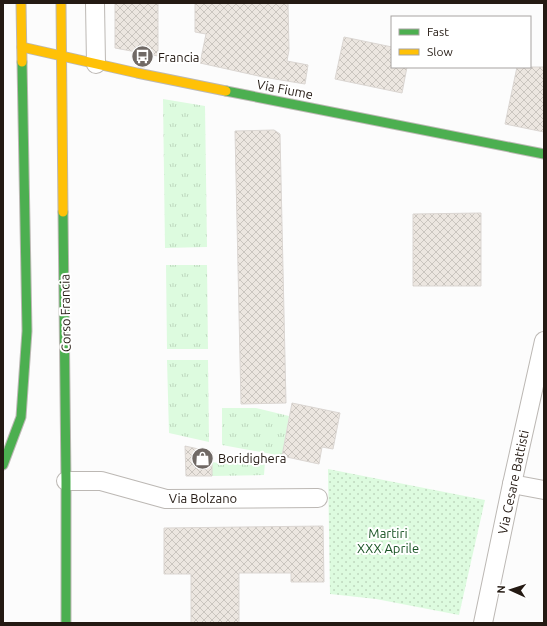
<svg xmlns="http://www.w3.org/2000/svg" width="547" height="626" font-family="Ubuntu,sans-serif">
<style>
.grass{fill:url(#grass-tufts)}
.park{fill:url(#park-dots)}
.building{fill:url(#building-cross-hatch);stroke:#dbd6d2}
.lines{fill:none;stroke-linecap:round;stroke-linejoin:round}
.street-casing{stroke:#bcb8b4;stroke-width:20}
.fast-casing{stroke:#bcb8b4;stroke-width:11}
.slow-casing{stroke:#bcb8b4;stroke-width:11}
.street{stroke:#fff;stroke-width:18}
.fast{stroke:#4caf50;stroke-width:9}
.slow{stroke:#ffc107;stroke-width:9}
.labels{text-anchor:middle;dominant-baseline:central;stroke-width:4;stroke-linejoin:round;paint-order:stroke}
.poi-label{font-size:13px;fill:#241a13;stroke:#fff;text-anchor:start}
.street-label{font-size:13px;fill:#241a13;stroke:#fff}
.park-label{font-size:13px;fill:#195324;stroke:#fff}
</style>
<defs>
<pattern id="grass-tufts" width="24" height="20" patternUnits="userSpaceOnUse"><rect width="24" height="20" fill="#ddfbdf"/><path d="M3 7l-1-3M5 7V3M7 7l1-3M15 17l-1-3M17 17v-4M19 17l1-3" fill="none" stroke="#bed7be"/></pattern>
<pattern id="park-dots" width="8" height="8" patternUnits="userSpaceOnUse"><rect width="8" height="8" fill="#ddfbdf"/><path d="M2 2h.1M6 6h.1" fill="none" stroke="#bed7be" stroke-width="1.8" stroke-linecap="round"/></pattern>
<pattern id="building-cross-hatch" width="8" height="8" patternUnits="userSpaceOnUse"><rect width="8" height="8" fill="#ece6e0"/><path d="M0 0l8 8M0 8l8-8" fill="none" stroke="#cac5bf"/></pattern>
</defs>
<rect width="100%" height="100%" fill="#fcfcfc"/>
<!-- grass -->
<g class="grass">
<path d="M163 99 205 106 207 247 165 248Z"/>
<path d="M166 265H207L208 349H167Z"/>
<path d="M167 360H208L209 442 169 433Z"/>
<path d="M222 408H256L289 416 282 456 222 445Z"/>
<path d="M218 453 265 462 264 475 212 476V462L218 463Z"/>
</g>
<!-- park -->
<path class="park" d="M328 469 485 500 459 615 376 599 330 594Z"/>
<!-- building -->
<g class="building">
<path d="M115 3H158V56L115 48Z"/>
<path d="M195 3H288L289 50 287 61 308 65 305 84 263 77 200 63 206 34 195 32Z"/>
<path d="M344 37 392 47V67H407L402 93 335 79Z"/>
<path d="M517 67H544V132L505 124Z"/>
<path d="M274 130 280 134 286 403 241 404 235 131Z"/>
<path d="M481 213V286H413V214Z"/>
<path d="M292 403 340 413 333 449 322 447 319 464 282 456Z"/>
<path d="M185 446 212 452V476H186Z"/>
<path d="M323 526 324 582H291V573H239V623H191V574H164V528Z"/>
</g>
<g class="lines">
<defs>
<g id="street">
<path d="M95 3 96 64"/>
<path d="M66 481H101L166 499 318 498"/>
<path d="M512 484 544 490"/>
<path d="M483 623 512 484 544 341"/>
</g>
<g id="fast">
<path d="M226 91 544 154"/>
<path d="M63 212 66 481V623"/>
<path d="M3 465 21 417 27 331 22 62"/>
</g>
<g id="slow">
<path d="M21 3 22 62"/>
<path d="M61 3 63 212"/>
<path d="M22 47 137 73 226 91"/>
</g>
</defs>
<!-- street casing -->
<use href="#street" class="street-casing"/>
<!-- fast casing -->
<use href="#fast" class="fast-casing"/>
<!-- slow casing -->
<use href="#slow" class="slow-casing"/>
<!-- street -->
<use href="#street" class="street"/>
<!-- fast -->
<use href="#fast" class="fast"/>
<!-- slow -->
<use href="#slow" class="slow"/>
</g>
<!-- icons -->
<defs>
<symbol id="bus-disc" viewBox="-11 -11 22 22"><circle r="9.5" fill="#706965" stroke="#fff"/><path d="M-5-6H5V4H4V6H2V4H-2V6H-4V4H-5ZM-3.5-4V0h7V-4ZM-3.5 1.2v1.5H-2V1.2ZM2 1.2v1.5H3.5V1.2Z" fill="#fff"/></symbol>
<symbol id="shop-disc" viewBox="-11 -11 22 22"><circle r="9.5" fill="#706965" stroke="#fff"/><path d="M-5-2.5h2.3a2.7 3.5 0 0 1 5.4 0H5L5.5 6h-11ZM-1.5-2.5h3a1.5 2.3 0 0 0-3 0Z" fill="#fff"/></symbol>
</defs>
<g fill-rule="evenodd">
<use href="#bus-disc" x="130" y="44" width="25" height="25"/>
<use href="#shop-disc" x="190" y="446" width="25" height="25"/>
</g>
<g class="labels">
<!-- poi labels -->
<g class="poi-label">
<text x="158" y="57">Francia</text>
<text x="218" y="458">Boridighera</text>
</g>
<!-- street labels -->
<g class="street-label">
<text transform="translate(285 89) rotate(11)">Via Fiume</text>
<text transform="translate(65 313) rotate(-91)">Corso Francia</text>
<text transform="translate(513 482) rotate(-78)">Via Cesare Battisti</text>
<text x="203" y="498">Via Bolzano</text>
</g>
<!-- park labels -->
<g class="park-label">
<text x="388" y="533">Martiri<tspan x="388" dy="15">XXX Aprile</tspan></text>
</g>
</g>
<!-- border -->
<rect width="547" height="626" fill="none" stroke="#241a13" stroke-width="8"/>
<!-- legend -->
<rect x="391" y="16" width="140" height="52" fill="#ffffff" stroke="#a7a3a1"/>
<rect x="399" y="29" width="20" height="6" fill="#4caf50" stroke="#a7a3a1"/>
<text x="427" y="36" font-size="12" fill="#241a13">Fast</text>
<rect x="399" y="49" width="20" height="6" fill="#ffc107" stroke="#a7a3a1"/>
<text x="427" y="56" font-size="12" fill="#241a13">Slow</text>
<!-- north arrow -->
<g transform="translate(511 590) rotate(273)" stroke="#ffffff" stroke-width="3" paint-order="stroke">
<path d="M0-3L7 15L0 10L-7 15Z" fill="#241a13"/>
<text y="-6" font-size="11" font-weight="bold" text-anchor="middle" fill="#241a13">N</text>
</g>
</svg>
